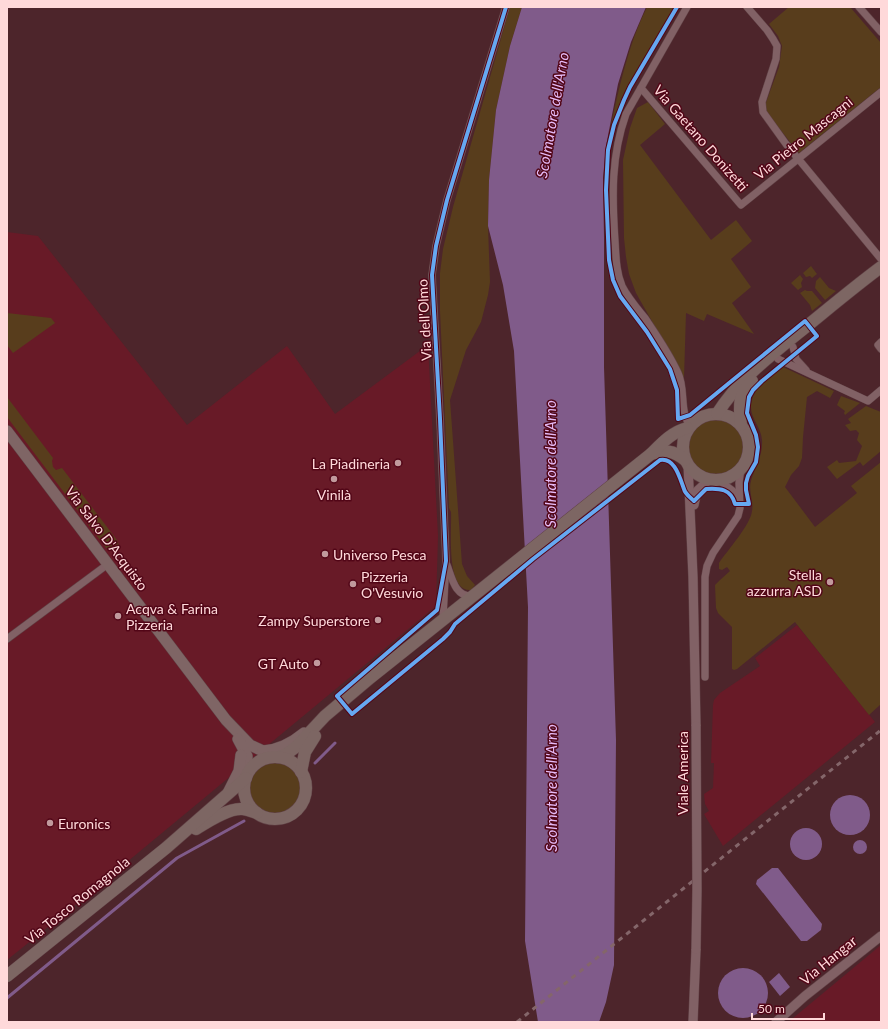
<svg xmlns="http://www.w3.org/2000/svg" width="888" height="1029" font-family="Lato,sans-serif">
<style>
.built{fill:#681a27}
.green{fill:#583d1c}
.water{fill:#805b8a}
.lines{fill:none;stroke-linecap:round;stroke-linejoin:round}
.stream{stroke:#805b8a;stroke-width:3}
.minor-casing{stroke:#614246;stroke-width:8}
.tertiary-casing{stroke:#614246;stroke-width:10}
.secondary-casing{stroke:#614246;stroke-width:12}
.primary-casing{stroke:#614246;stroke-width:13}
.minor{stroke:#816165;stroke-width:7}
.tertiary{stroke:#816165;stroke-width:9}
.secondary{stroke:#7f6565;stroke-width:11}
.primary{stroke:#7d6663;stroke-width:12}
.rail{stroke:#84666a;stroke-width:3;stroke-dasharray:5 5;stroke-linecap:butt}
.tertiary-bridge-casing{stroke:#614246;stroke-width:10;stroke-linecap:butt}
.tertiary-bridge{stroke:#816165;stroke-width:9}
.cycleway-casing{stroke:#520617;stroke-width:6}
.cycleway{stroke:#66a8f1;stroke-width:4}
.poi-dot{fill:#c19a9d;stroke:#520617;stroke-width:1.5}
.labels{text-anchor:middle;dominant-baseline:central;stroke-width:3;stroke-linejoin:round;paint-order:stroke}
.street-label{font-size:14px;fill:#ffd9da;stroke:#520617}
.poi-label{font-size:14px;fill:#ffd9da;stroke:#520617;text-anchor:end}
.water-label{font-size:15px;font-style:italic;fill:#e6bbf8;stroke:#520617}
</style>
<rect width="100%" height="100%" fill="#4d252b"/>
<!-- built -->
<g class="built">
<path d="M7 232 38 236 187 425 287 346 335 414 428 345 438 536 436 606 69 910 7 960Z"/>
<path d="M797 625 875 722 723 846 704 814 709 811 705 804 704 794 713 788 714 763H711L713 705 714 700 720 693 760 666 755 658Z"/>
<path d="M881 945V1022H789L792 1019Z"/>
</g>
<!-- green -->
<g class="green">
<path d="M510 7H522L510 46 496 110 489 180 488 226 490 282 488 295 481 322 466 350 450 400 462 564 467 576 475 585 471 590C445 592 452 529 451 512L449 508 440 311V273L443 249 453 207Z"/>
<path d="M647 7H675L630 83 623 97 610 129C619 88 628 45 647 7Z"/>
<path d="M789 7H850L881 43V87L799 153 766 112 765 105 779 67 782 46 778 36 769 24Z"/>
<path d="M648 102 665 124 640 145 711 240 736 220 752 241 731 259 751 287 732 303 754 334 707 314 704 321 686 313 684 378 636 293 629 274 626 257 624 238 623 160 630 128 637 108Z"/>
<path d="M811 266 817 274 812 278 810 276 806 277 803 273Z"/>
<path d="M800 275 803 279 801 283 802 287 798 290 791 283Z"/>
<path d="M820 277 829 288 836 291 825 300 815 288 816 281Z"/>
<path d="M805 290 807 291H812L822 303 812 311 810 305 800 293Z"/>
<path d="M7 313 51 318 55 323 13 353 7 345Z"/>
<path d="M783 367 834 391 830 398 817 391 807 397 803 437 802 458 799 466 791 475 785 487 815 527 857 493 851 486 881 462V704L869 715 795 622 737 669 734 670 732 669V627L718 613 716 608 715 585 720 580 730 571 727 567 722 570 719 569V563C727 551 751 524 752 511 754 501 748 491 751 481 755 466 763 457 762 440 761 425 747 416 752 400 756 385 772 376 783 367Z"/>
<path d="M841 396 860 403 845 415 844 413 845 411 837 405Z"/>
<path d="M7 397 53 458 52 461 53 467 56 470 62 468 117 540 119 545 113 551H110L106 548 7 417Z"/>
<path d="M866 406 881 412V451L863 466 860 462 837 479 827 467 837 460 839 463 856 461 862 446 857 440 859 433 856 430 850 431 845 425 851 423 848 419Z"/>
<circle cx="716" cy="447" r="27"/>
<circle cx="275" cy="787" r="26"/>
</g>
<!-- water -->
<g class="water">
<path d="M522 7H646L631 42 618 84 606 146 603 178 604 237V367L616 740 614 965 606 1002 599 1022H538L525 941 528 607 514 351 503 285 488 226 489 180 496 110 510 46Z"/>
<circle cx="850" cy="815" r="20"/>
<circle cx="806" cy="844" r="16"/>
<circle cx="860" cy="847" r="7"/>
<path d="M772 868H778L822 924 821 930 807 941H801L756 884 757 880Z"/>
<circle cx="743" cy="993" r="25"/>
<path d="M779 973 790 987 780 996 769 982Z"/>
</g>
<g class="lines">
<!-- stream -->
<g class="stream">
<path d="M315 763 335 743"/>
<path d="M7 998 177 858 244 821"/>
</g>
<defs>
<g id="minor">
<path d="M687 7 626 114C611 156 612 196 615 241 616 256 616 272 622 286 628 298 637 308 645 318 657 336 669 353 678 373 686 390 679 410 690 426"/>
<path d="M747 7 767 30 773 39 777 46 776 59 762 102 763 112 786 144 881 259"/>
<path d="M859 7 881 32"/>
<path d="M641 88 741 205 881 92"/>
<path d="M881 342 878 345 881 349"/>
<path d="M793 347 796 359 806 370"/>
<path d="M778 359 868 401 881 390"/>
<path d="M720 481 733 491 739 500"/>
<path d="M447 565C452 578 455 597 472 596"/>
<path d="M443 618 446 561 440 419 432 275 436 246 447 200 506 7"/>
<path d="M7 639 108 564"/>
<path d="M705 677V577L707 566 713 553 738 516 740 508 739 483 741 468"/>
</g>
<g id="tertiary">
<path d="M688 464 693 577 696 726"/>
<path d="M694 505 697 491 709 480"/>
<path d="M693 1022 696 949"/>
<path d="M776 1022 805 996 881 936"/>
</g>
<g id="secondary">
<path d="M7 431 226 720 250 745 276 757"/>
<path d="M238 739 247 756V776"/>
<path d="M263 751C279 750 292 743 304 733"/>
<path d="M228 793 239 771 241 755"/>
</g>
<g id="primary">
<circle cx="716" cy="447" r="33"/>
<path d="M717 414C739 379 770 356 802 330 828 309 854 287 881 267"/>
<path d="M741 425C739 405 738 396 752 381"/>
<path d="M651 454C666 450 673 450 685 460"/>
<path d="M278 757 285 755 296 747 325 716 370 678 651 454C662 443 672 432 687 428"/>
<circle cx="275" cy="788" r="31"/>
<path d="M301 772 305 752 315 736"/>
<path d="M196 829C207 822 228 808 242 809 247 809 252 812 257 813"/>
<path d="M7 976 166 848 246 778"/>
</g>
</defs>
<!-- minor casing -->
<use href="#minor" class="minor-casing"/>
<!-- tertiary casing -->
<use href="#tertiary" class="tertiary-casing"/>
<!-- secondary casing -->
<use href="#secondary" class="secondary-casing"/>
<!-- primary casing -->
<use href="#primary" class="primary-casing"/>
<!-- minor -->
<use href="#minor" class="minor"/>
<!-- tertiary -->
<use href="#tertiary" class="tertiary"/>
<!-- secondary -->
<use href="#secondary" class="secondary"/>
<!-- primary -->
<use href="#primary" class="primary"/>
<!-- rail -->
<path class="rail" d="M517 1022 881 730"/>
<defs>
<path id="tertiary-bridge" d="M696 726 697 890 696 949"/>
</defs>
<!-- tertiary-bridge casing -->
<use href="#tertiary-bridge" class="tertiary-bridge-casing"/>
<!-- tertiary-bridge -->
<use href="#tertiary-bridge" class="tertiary-bridge"/>
<defs>
<path id="cycleway" d="M506 7 447 200 436 246 432 275 440 419 446 561 437 610 337 696 352 714 443 639 450 632 455 624 533 559 660 460C675 457 680 479 684 489 685 494 691 498 694 501L706 489C720 488 731 489 735 504H749L746 490V483L748 476 756 462 758 447 756 435 747 413 749 397 753 390 762 381 817 336 805 321 690 415 678 419 677 390 670 369 647 332 620 296 613 280 609 260 606 190 608 150 614 125 624 100 630 87 677 7"/>
</defs>
<!-- cycleway casing -->
<use href="#cycleway" class="cycleway-casing"/>
<!-- cycleway -->
<use href="#cycleway" class="cycleway"/>
</g>
<!-- markers -->
<g class="poi-dot">
<circle cx="398" cy="463" r="4"/>
<circle cx="334" cy="479" r="4"/>
<circle cx="325" cy="554" r="4"/>
<circle cx="830" cy="582" r="4"/>
<circle cx="353" cy="584" r="4"/>
<circle cx="118" cy="616" r="4"/>
<circle cx="378" cy="620" r="4"/>
<circle cx="317" cy="663" r="4"/>
<circle cx="50" cy="823" r="4"/>
</g>
<g class="labels">
<!-- street labels -->
<g class="street-label">
<text transform="translate(701 138) rotate(49)">Via Gaetano Donizetti</text>
<text transform="translate(803 138) rotate(-39)">Via Pietro Mascagni</text>
<text transform="translate(424 320) rotate(-93)">Via dell'Olmo</text>
<text transform="translate(107 538) rotate(53)">Via Salvo D'Acquisto</text>
<text transform="translate(682 773) rotate(-90)">Viale America</text>
<text transform="translate(77 900) rotate(-39)">Via Tosco Romagnola</text>
<text transform="translate(828 960) rotate(-39)">Via Hangar</text>
</g>
<!-- poi labels -->
<g class="poi-label">
<text x="390" y="463">La Piadineria</text>
<text x="334" y="494" text-anchor="middle">Vinilà</text>
<text x="333" y="554" text-anchor="start">Universo Pesca</text>
<text x="822" y="574">Stella<tspan x="822" dy="16">azzurra ASD</tspan></text>
<text x="361" y="576" text-anchor="start">Pizzeria<tspan x="361" dy="16">O'Vesuvio</tspan></text>
<text x="126" y="608" text-anchor="start">Acqva &amp; Farina<tspan x="126" dy="16">Pizzeria</tspan></text>
<text x="370" y="620">Zampy Superstore</text>
<text x="309" y="663">GT Auto</text>
<text x="58" y="823" text-anchor="start">Euronics</text>
</g>
<!-- water labels -->
<g class="water-label">
<text transform="translate(552 115) rotate(-80)">Scolmatore dell'Arno</text>
<text transform="translate(550 464) rotate(-90)">Scolmatore dell'Arno</text>
<text transform="translate(551 788) rotate(-90)">Scolmatore dell'Arno</text>
</g>
</g>
<!-- border -->
<rect width="888" height="1029" fill="none" stroke="#ffd9da" stroke-width="16"/>
<!-- scale -->
<path d="M752 1013v6h72v-6" fill="none" stroke="#ffd9da" stroke-width="2"/>
<text x="758" y="1013" font-size="12" fill="#ffd9da" stroke="#520617" stroke-width="3" paint-order="stroke">50 m</text>
</svg>
